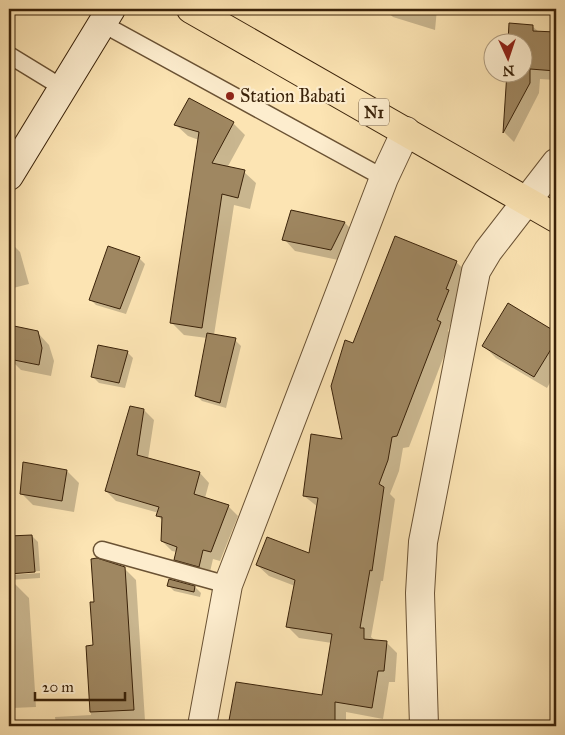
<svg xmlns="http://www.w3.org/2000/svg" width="565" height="735" font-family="'IM FELL Great Primer',serif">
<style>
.shadow{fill:#0003}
.building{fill:#9f8761;stroke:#3a2209}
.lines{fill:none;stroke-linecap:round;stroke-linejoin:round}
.lane-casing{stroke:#6a5234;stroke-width:19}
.street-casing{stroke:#6a5234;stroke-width:30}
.secondary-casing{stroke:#3a2209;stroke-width:30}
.primary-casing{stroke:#3a2209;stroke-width:30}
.lane{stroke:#fdedce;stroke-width:16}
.street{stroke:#fdedce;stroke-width:28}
.secondary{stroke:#fdedce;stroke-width:28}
.primary{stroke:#fce4b3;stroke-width:28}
.poi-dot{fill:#8f2418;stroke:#fdedce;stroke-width:2}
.labels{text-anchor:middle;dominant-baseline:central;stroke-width:4.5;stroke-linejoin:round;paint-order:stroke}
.shield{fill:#fdedce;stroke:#745f44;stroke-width:1}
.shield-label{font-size:16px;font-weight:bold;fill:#3a2209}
.poi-label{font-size:18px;fill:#3a2209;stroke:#fdedce;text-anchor:start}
</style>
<rect width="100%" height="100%" fill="#fce4b3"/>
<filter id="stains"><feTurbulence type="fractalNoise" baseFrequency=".004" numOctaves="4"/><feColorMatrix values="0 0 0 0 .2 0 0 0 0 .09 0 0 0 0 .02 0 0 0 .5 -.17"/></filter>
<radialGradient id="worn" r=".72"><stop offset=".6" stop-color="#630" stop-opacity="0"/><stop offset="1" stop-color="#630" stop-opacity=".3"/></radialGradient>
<!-- shadow -->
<g class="shadow">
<path d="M384 9H437L435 30 393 17Z"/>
<path d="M511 25 532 26 539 32 556 33V80L540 79 539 93 514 142 504 132 508 72H522V42H510Z"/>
<path d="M233 123 245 135 227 168 244 172 256 183 250 209 234 205 214 335 235 340 241 346 226 408 202 401 196 395 207 338 184 335 172 323 199 140 188 136 176 125Z"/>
<path d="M345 223 356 234 343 261 295 251 284 239Z"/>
<path d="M14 246 20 252 29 284 9 289V247Z"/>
<path d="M139 258 145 264 126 314 96 305 90 299Z"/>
<path d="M456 262 468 273 448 331 452 335 409 447 403 448 399 471 390 494 395 499 383 581H381L371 637 376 641 386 642 397 653 395 682H389L383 719 346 712V726H230L323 697 332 643 299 638 288 627 295 586 269 576 257 565 310 555 318 507 304 496 344 440 354 345Z"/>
<path d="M508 305 556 334V372L547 388 496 358 484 346Z"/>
<path d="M15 328 37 332 49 345 54 361 51 376 21 370 9 358Z"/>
<path d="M127 352 133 358 125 388 99 383 93 377Z"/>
<path d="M144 410 154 420 148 459 200 473 209 483 205 498 228 506 238 516 220 561 213 559 209 576 185 569 175 559 177 552 172 551 162 541 163 521 158 516 159 513 116 501 106 491Z"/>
<path d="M67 471 79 483 74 512 33 505 21 493Z"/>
<path d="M32 536 38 542 40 571 9 573V538Z"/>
<path d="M124 568 136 580 145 721H141V726H56L55 717 91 715 88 647 94 646 96 603Z"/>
<path d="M40 573V578L9 580V575Z"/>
<path d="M9 583H14L29 598 36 707 12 708 13 726H9Z"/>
<path d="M168 585 195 587 201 593 200 597 174 591Z"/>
</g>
<!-- building -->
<g class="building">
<path d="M509 23 533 25V31L556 32V71L530 69V83L503 133 507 72H522V42H508Z"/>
<path d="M189 98 234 122 212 163 245 170 238 198 222 194 202 328 170 323 199 132 174 125Z"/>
<path d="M291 210 345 222 331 250 282 240Z"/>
<path d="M395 236 457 261 446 289 449 290 437 320 441 322 397 436 392 437 388 460 379 484 384 487 372 571 370 570 360 628H364V639L387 641 384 671H378L372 708 335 702V726H228L236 682 322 695 332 634 286 627 295 580 256 565 267 537 309 553 318 498 303 496 311 434 342 439 331 386 345 340 353 343Z"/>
<path d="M108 246 140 257 120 309 89 300Z"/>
<path d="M508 303 556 332V341L534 377 482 346Z"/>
<path d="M14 326 38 331 42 348 39 365 9 359Z"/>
<path d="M207 333 236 338 220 403 195 396Z"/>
<path d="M98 345 128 351 119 383 91 377Z"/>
<path d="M130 406 144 409 137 455 200 472 194 494 229 505 211 552 203 550 199 567 174 560 177 547 161 541 162 517 156 516 159 507 105 491Z"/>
<path d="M23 462 67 470 62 501 20 494Z"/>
<path d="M32 535 35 572 9 574V536Z"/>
<path d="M97 558 125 567 134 710 90 712 86 646 93 645 90 602H94L91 559Z"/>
<path d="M169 579 195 586 194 592 167 586Z"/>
</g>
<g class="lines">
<defs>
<g id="lane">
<path d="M103 24 384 178"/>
<path d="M9 55 63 88"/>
<path d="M102 550 228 585"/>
</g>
<g id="street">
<path d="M202 726 228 585 384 178 406 131"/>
<path d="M424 726 420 593 423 542 476 271 488 251 556 163"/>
</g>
<path id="secondary" d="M9 176 111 9"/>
<path id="primary" d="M191 9 556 218"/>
</defs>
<!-- lane casing -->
<use href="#lane" class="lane-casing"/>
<!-- street casing -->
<use href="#street" class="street-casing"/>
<!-- secondary casing -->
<use href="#secondary" class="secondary-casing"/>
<!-- primary casing -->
<use href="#primary" class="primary-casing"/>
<!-- lane -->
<use href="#lane" class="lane"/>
<!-- street -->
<use href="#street" class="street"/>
<!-- secondary -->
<use href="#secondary" class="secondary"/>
<!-- primary -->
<use href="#primary" class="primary"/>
</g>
<!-- markers -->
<circle class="poi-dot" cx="230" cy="96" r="5"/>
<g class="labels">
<!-- shield labels -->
<rect class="shield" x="359" y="98.5" width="30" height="27" rx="4"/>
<g class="shield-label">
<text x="374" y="112">N1</text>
</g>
<!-- poi labels -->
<g class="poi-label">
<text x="240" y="96">Station Babati</text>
</g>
</g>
<!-- margin -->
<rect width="565" height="735" fill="none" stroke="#fce4b3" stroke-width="30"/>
<rect x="10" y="10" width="545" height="715" fill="none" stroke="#3a2209" stroke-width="2.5"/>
<rect x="15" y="15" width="535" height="705" fill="none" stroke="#3a2209"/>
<!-- north arrow -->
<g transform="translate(508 58) rotate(177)"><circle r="24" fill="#fdedce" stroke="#af9c7f"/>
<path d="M0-4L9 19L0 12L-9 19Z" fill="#8f2418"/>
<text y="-8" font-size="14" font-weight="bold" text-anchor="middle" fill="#3a2209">N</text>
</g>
<!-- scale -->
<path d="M35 692v8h90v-8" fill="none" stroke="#3a2209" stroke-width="2.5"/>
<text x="42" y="692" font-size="15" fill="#3a2209" stroke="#fdedce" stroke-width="4" paint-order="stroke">20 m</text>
<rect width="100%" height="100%" filter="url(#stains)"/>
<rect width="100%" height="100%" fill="url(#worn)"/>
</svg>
